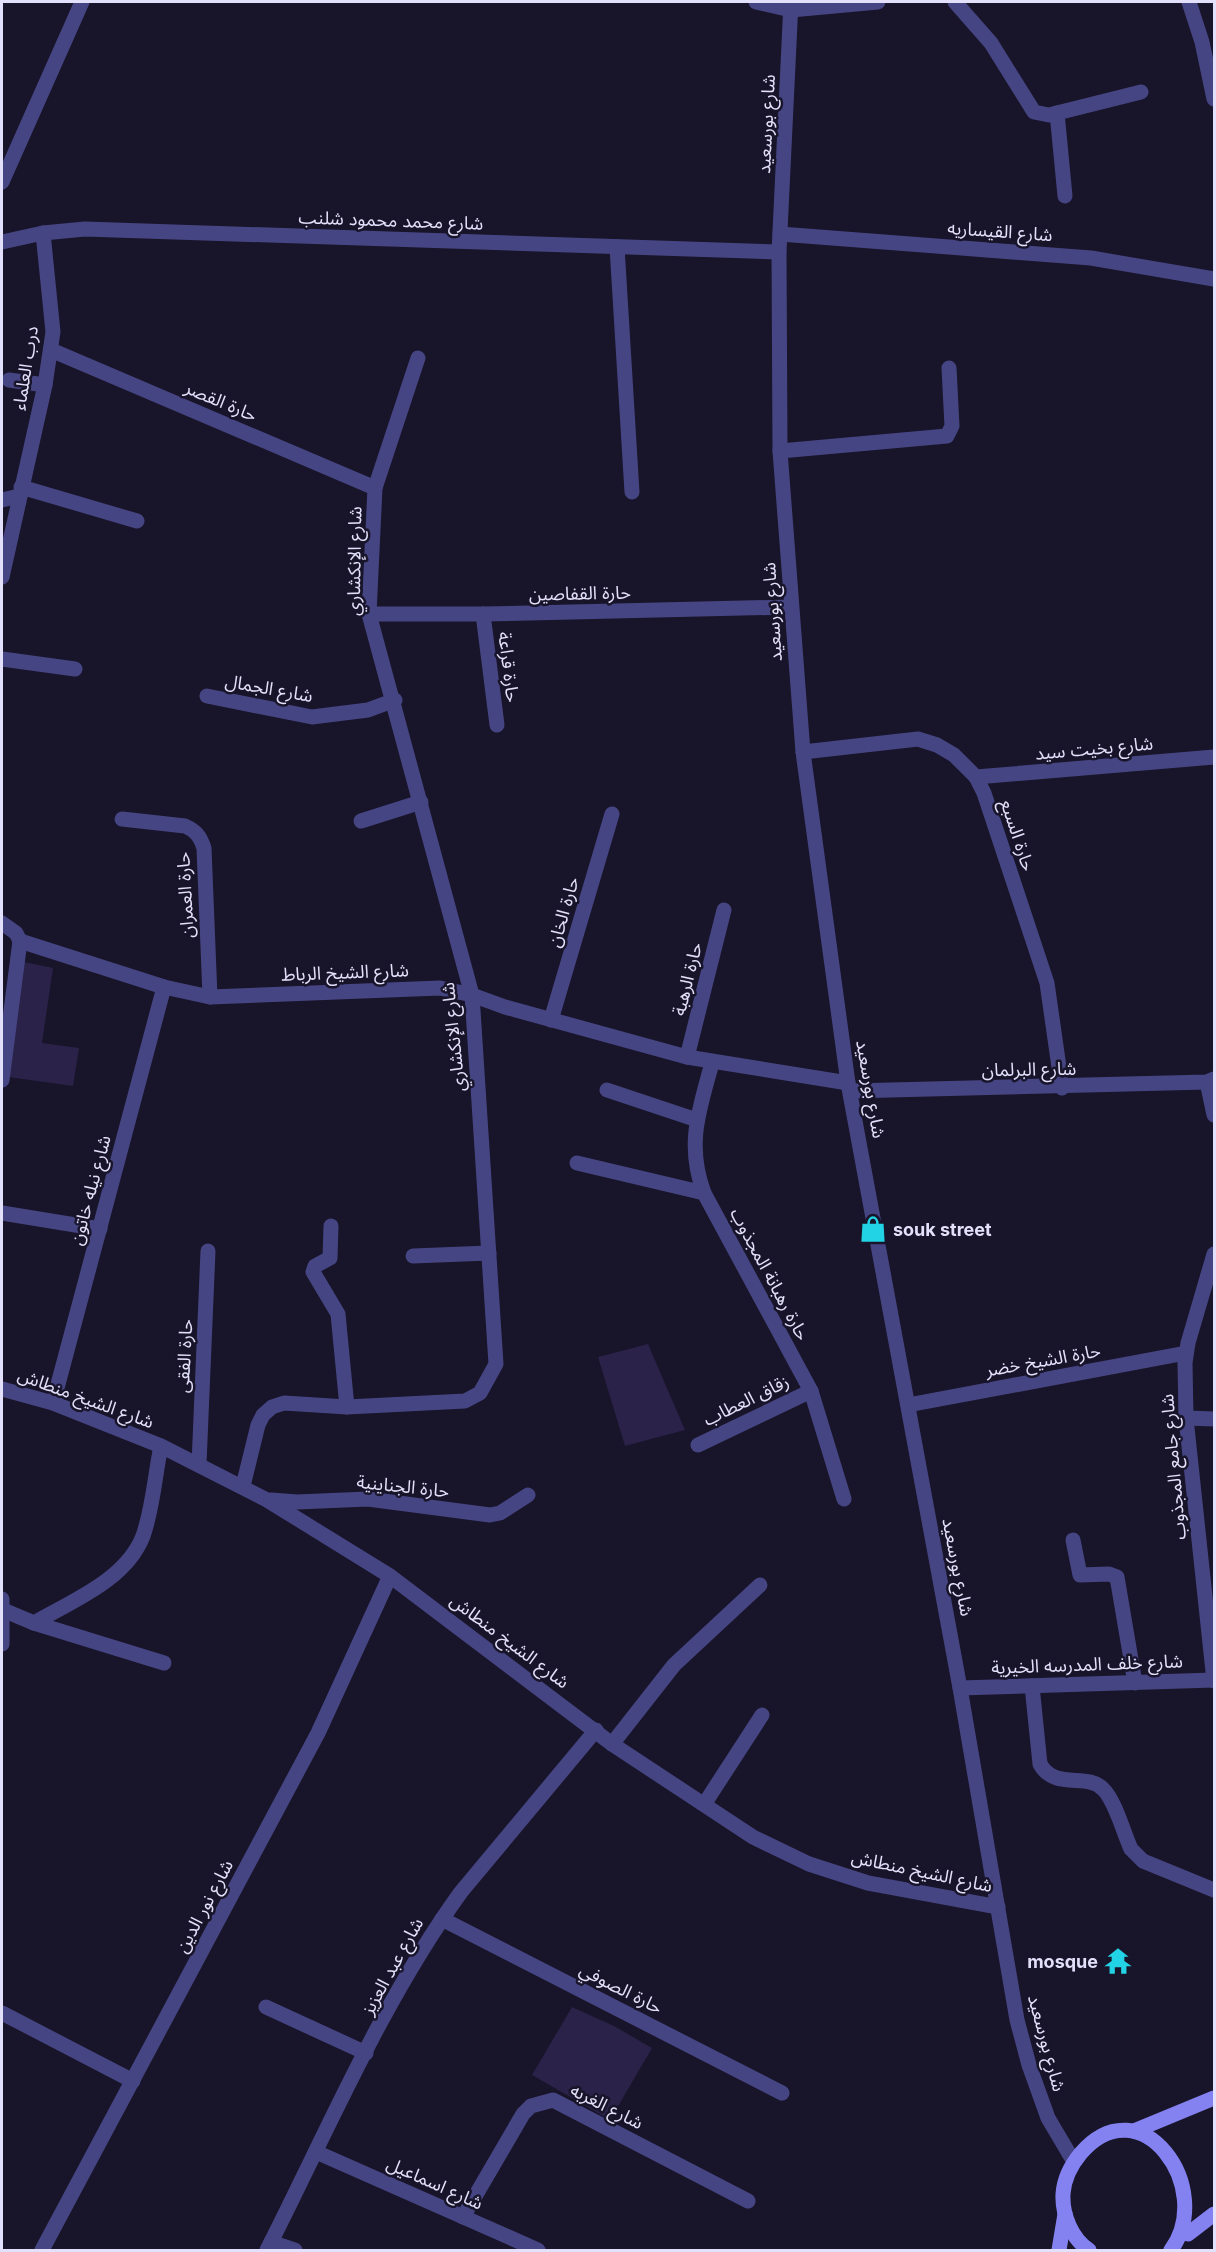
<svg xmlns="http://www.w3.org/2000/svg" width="1216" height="2252" font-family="Inter,'Noto Sans Arabic',sans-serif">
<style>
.building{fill:#2a2248}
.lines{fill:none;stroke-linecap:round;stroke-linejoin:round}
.minor{stroke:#464583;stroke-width:15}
.secondary{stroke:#8482f0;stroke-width:15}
.labels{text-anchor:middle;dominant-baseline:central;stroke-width:5;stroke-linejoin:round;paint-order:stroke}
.street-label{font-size:18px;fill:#e3e0fb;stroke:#181429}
.poi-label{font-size:18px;font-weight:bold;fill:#e3e0fb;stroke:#181429;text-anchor:start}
</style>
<rect width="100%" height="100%" fill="#181429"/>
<!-- building -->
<g class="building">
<path d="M24 962 53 968 42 1043 79 1048 73 1086 8 1077Z"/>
<path d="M648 1344 685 1430 625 1446 598 1357Z"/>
<path d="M572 2007 614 2026 652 2048 610 2120 532 2075Z"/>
</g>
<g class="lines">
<!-- minor -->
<g class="minor">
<path d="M756 2 791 10 878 2"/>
<path d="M791 2 779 252 780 451 803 752 848 1083 960 1688 1017 2020 1029 2065 1048 2118 1074 2162"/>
<path d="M955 2 991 43 1034 112 1049 115 1141 92"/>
<path d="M1189 2 1202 42 1214 99"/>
<path d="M1057 113 1065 196"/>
<path d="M2 182 82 2"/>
<path d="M780 234 1091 258 1214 279"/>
<path d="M2 242 43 233 85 229 779 252"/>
<path d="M617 247 632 492"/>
<path d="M51 350 375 488"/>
<path d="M9 380 45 385"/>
<path d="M780 451 947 436 952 426 949 368"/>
<path d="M21 487 137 521"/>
<path d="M2 500 19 496"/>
<path d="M2 577 45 385 53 332 43 233"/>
<path d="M369 614H483L791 607"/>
<path d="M483 614 497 725"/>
<path d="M2 659 75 669"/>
<path d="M207 696 312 717 368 710 395 700"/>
<path d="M803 752 918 739 937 745 954 755 976 777 984 793 1047 983 1062 1088"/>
<path d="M976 777 1214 757"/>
<path d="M122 819 185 826C196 831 200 836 204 848L210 997"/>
<path d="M361 821 421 802"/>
<path d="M2 923 16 933 20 941"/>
<path d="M20 941 164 987 210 997 440 988 472 995 505 1007 687 1057 848 1083"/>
<path d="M551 1020 612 814"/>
<path d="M687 1057 724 910"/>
<path d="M712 1063C699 1111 686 1144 704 1193L811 1391 844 1499"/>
<path d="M2 1080 20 941"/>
<path d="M1207 1082 1214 1115"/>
<path d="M607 1090 697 1120"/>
<path d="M851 1091 1207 1082 1214 1079"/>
<path d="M577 1163 704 1193"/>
<path d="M2 1213 100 1229"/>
<path d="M331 1226 330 1258 315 1266 313 1272 338 1314 347 1407"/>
<path d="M1214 1254 1188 1343 1185 1363 1186 1418 1214 1681"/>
<path d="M413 1256 489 1253"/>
<path d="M2 1389 53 1403 161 1446 267 1500 390 1576 612 1744 753 1837 809 1864 868 1883 998 1907"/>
<path d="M53 1403 164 987"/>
<path d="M908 1405 1186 1353"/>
<path d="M1186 1418 1214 1419"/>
<path d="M698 1445 811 1391"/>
<path d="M199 1464 208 1251"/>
<path d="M243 1486 258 1425 263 1415 272 1407 284 1403 347 1407 465 1401 480 1393 496 1364 472 995 369 614 375 488 418 358"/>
<path d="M271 1500 297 1502 368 1499 490 1515 500 1513 528 1495"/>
<path d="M1073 1540 1080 1575 1109 1574 1117 1577 1135 1683"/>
<path d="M2 1599V1644"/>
<path d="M3 1610 34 1623C72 1601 126 1580 143 1536 153 1508 155 1474 161 1446"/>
<path d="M34 1623 164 1663"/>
<path d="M1032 1686 1040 1764C1055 1791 1087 1772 1103 1789 1115 1800 1124 1834 1131 1849L1143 1861 1214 1890"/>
<path d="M960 1688 1214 1680"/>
<path d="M612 1744 674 1665 760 1585"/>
<path d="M705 1803 762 1715"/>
<path d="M442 1919 782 2093"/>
<path d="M266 2007 366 2053"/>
<path d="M2 2013 133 2081"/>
<path d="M316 2152 538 2250"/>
<path d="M463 2217 523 2114 531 2106 553 2100 748 2201"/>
<path d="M271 2242 295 2250"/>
<path d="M42 2250 318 1733 390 1576"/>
<path d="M267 2250C328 2130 382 2001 461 1892L596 1730"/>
</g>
<!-- secondary -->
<g class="secondary">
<path d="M1134 2131 1214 2098"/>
<path d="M1188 2234 1214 2214"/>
<path d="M1059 2250 1065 2214"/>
<path d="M1089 2250C1072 2239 1062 2215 1063 2194 1064 2178 1071 2165 1081 2153 1141 2084 1216 2188 1171 2250"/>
</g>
</g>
<!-- icons -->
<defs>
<symbol id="shop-bare" viewBox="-9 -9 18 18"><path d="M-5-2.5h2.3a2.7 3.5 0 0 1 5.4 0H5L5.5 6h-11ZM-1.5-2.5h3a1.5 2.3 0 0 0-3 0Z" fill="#22d3e5" stroke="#181429" stroke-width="2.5" paint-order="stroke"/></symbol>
<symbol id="temple-bare" viewBox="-9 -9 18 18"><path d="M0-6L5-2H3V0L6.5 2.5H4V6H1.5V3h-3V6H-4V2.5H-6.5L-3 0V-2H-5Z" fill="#22d3e5" stroke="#181429" stroke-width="2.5" paint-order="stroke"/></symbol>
</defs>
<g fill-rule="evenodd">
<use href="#shop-bare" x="854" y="1210" width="38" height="38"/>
<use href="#temple-bare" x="1099" y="1942" width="38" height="38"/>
</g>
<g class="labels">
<!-- street labels -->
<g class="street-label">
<text transform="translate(766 124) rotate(-87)">شارع بورسعيد</text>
<text transform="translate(391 220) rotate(2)">شارع محمد محمود شلنب</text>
<text transform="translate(1000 231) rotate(4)">شارع القيساريه</text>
<text transform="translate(25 368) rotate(-81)">درب العلماء</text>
<text transform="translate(221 401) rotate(23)">حارة القصر</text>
<text transform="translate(354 561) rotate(-89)">شارع الإنكشاري</text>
<text transform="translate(580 593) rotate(-1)">حارة القفاصين</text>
<text transform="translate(772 612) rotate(-94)">شارع بورسعيد</text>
<text transform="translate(509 667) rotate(83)">حارة قراعة</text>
<text transform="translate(269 688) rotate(10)">شارع الجمال</text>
<text transform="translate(1094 748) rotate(-5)">شارع بخيت سيد</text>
<text transform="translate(1018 835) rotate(72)">حارة السبع</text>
<text transform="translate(185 895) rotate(-93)">حارة العمران</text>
<text transform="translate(563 912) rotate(-74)">حارة الخان</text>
<text transform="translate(345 972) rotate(-2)">شارع الشيخ الرباط</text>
<text transform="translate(687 979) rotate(-76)">حارة الرهبة</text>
<text transform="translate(453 1037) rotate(-96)">شارع الإنكشاري</text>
<text transform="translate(1029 1069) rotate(-1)">شارع البرلمان</text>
<text transform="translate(871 1089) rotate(80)">شارع بورسعيد</text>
<text transform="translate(90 1190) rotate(-75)">شارع نيله خاتون</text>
<text transform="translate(770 1274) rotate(62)">حارة رهبانة المجذوب</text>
<text transform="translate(184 1356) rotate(-87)">حارة الفقى</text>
<text transform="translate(1043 1360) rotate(-10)">حارة الشيخ خضر</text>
<text transform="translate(86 1398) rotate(20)">شارع الشيخ منطاش</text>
<text transform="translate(746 1400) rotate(-26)">زقاق العطاب</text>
<text transform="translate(1173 1467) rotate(-95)">شارع جامع المجذوب</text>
<text transform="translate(403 1486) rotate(6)">حارة الجناينية</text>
<text transform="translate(958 1567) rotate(79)">شارع بورسعيد</text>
<text transform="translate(510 1641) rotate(37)">شارع الشيخ منطاش</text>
<text transform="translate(1087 1664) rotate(-2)">شارع خلف المدرسه الخيرية</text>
<text transform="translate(922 1871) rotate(12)">شارع الشيخ منطاش</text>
<text transform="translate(204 1906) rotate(-62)">شارع نور الدين</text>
<text transform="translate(392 1966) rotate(-61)">شارع عبد العزيز</text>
<text transform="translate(621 1988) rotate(27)">حارة الصوفي</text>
<text transform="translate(1047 2043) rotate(75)">شارع بورسعيد</text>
<text transform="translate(607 2106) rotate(27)">شارع الغربه</text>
<text transform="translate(435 2183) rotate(24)">شارع اسماعيل</text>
</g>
<!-- poi labels -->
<g class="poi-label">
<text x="893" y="1229">souk street</text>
<text x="1098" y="1961" text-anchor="end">mosque</text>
</g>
</g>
<!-- border -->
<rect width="1216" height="2252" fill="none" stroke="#e3e0fb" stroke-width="6"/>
</svg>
